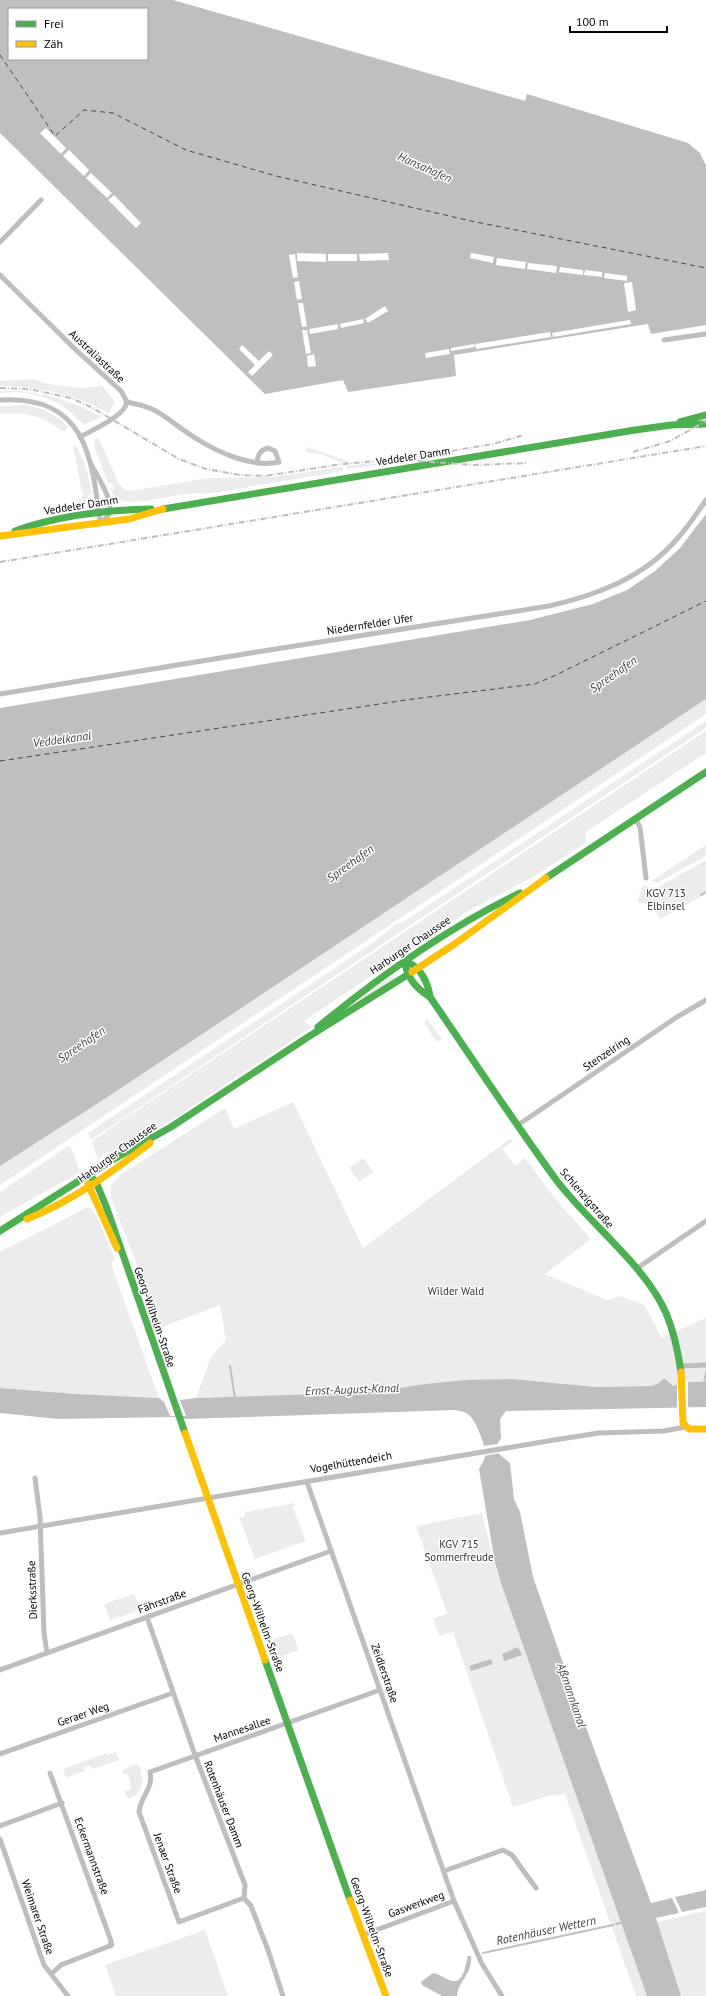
<svg xmlns="http://www.w3.org/2000/svg" width="706" height="1996" font-family="'PT Sans',sans-serif">
<style>
.green{fill:#ececec}
.water{fill:#bfbfbf;fill-rule:evenodd}
.pier{fill:#fff}
.lines{fill:none;stroke-linecap:round;stroke-linejoin:round}
.stream{stroke:#bfbfbf;stroke-width:2}
.ferry{stroke:#444;stroke-width:1;stroke-dasharray:5 4;stroke-linecap:butt}
.street{stroke:#bebebe;stroke-width:5}
.fast{stroke:#4caf50;stroke-width:7}
.slow{stroke:#ffc107;stroke-width:7}
.rail{stroke:#bebebe;stroke-width:2;stroke-dasharray:6 2 1 2;stroke-linecap:butt}
.labels{text-anchor:middle;dominant-baseline:central;stroke-width:3;stroke-linejoin:round;paint-order:stroke}
.street-label{font-size:11px;fill:#000;stroke:#fff}
.park-label{font-size:11px;fill:#333;stroke:#fff}
.water-label{font-size:12px;font-style:italic;fill:#444;stroke:#fff}
</style>
<rect width="100%" height="100%" fill="#fff"/>
<!-- green -->
<g class="green">
<path d="M33 379 39 380 42 383 81 388 102 386 115 402 109 413C74 394 39 386 0 386V381Z"/>
<path d="M0 391C37 389 69 400 102 417L85 424C78 421 74 414 68 410 49 395 24 390 0 393Z"/>
<path d="M27 405C43 409 57 414 68 427L65 431H62C45 416 23 411 0 414V406Z"/>
<path d="M96 437 101 442 118 483 124 490 130 491 208 478 273 477 340 467H343V471L207 494C179 491 149 505 122 501 116 500 114 495 111 490L114 489 111 482 108 483 94 446Z"/>
<path d="M73 446 77 447C85 462 89 478 92 494L89 495C89 507 76 509 66 511L75 506 83 496Z"/>
<path d="M307 447 348 461 349 462 342 463 320 454 306 452Z"/>
<path d="M369 463 385 464 347 469V466Z"/>
<path d="M706 699V714L0 1185V1166L106 1098Z"/>
<path d="M706 721V728L473 883 91 1140 88 1133 371 944 395 925 405 921Z"/>
<path d="M706 731V753L586 832 585 843 533 877 473 908 304 1021 312 1027 163 1126 113 1155 108 1151 98 1160 92 1142 109 1129Z"/>
<path d="M706 845V856L657 883 651 881Z"/>
<path d="M706 860V894L660 919C654 908 650 903 637 902L643 885 652 888 660 886Z"/>
<path d="M392 975 395 979 348 1009V1008Z"/>
<path d="M427 1018 442 1039 437 1042 424 1023Z"/>
<path d="M293 1102 363 1248 511 1138 513 1141 503 1149 515 1166 525 1158 553 1196 591 1239 545 1274 607 1300 619 1296 645 1305 661 1338 706 1318V1382H687L673 1386C665 1382 659 1383 651 1386L596 1387 512 1379 425 1384 373 1392 196 1398 211 1357 226 1340 220 1305 162 1327 118 1216 111 1198V1185L120 1175 225 1108 234 1129Z"/>
<path d="M70 1145 80 1172 0 1217V1192Z"/>
<path d="M363 1158 374 1172 359 1182 349 1168Z"/>
<path d="M86 1208H90L95 1213 115 1259 111 1264 159 1398 76 1394 0 1388V1252Z"/>
<path d="M294 1503 295 1505 292 1506 306 1541 255 1559 239 1517 245 1516V1512Z"/>
<path d="M482 1513 496 1569 647 1996H636L565 1794 548 1796 513 1807 453 1632 439 1636 433 1619 447 1613 416 1526Z"/>
<path d="M134 1594 140 1610 110 1620 104 1604Z"/>
<path d="M292 1633 299 1650 279 1657 273 1639Z"/>
<path d="M116 1752 119 1760 92 1769 90 1765 84 1767 85 1771 66 1778 63 1769 106 1753 107 1755Z"/>
<path d="M137 1764 142 1770 140 1774 143 1778C143 1789 138 1795 128 1799L124 1791 131 1789 129 1784 131 1783 128 1774 124 1775 122 1770Z"/>
<path d="M706 1911V1996H681L657 1922Z"/>
<path d="M205 1930 228 1996H116L105 1965Z"/>
</g>
<!-- water -->
<g class="water">
<path d="M0 0H173L525 101 527 94 688 143 700 153 706 166V325L651 334 648 324 454 355 456 376 348 392 343 380 265 394 0 133ZM9 9H147V59H9Z"/>
<path d="M706 514V699L106 1098 0 1166V708L530 620 593 604 627 590 655 571 680 548Z"/>
<path d="M664 1378 673 1386 687 1382H706V1407L506 1411 500 1419 501 1438 498 1443 499 1454 510 1463 514 1499 520 1512 533 1577 577 1703 651 1903 672 1898 679 1913 656 1918 681 1996H647L502 1586 495 1563 479 1469C481 1465 484 1461 485 1457 487 1448 476 1421 469 1415 464 1411 460 1411 454 1410L186 1419 173 1417 58 1419 0 1413V1388L76 1394 159 1398 164 1402 196 1398 373 1392 425 1384 466 1380 512 1379 596 1387 651 1386 659 1383Z"/>
<path d="M518 1647 522 1655 504 1661 502 1654Z"/>
<path d="M491 1659 493 1664 471 1671 469 1666Z"/>
<path d="M706 1890V1907L682 1912 675 1897Z"/>
<path d="M468 1956H471C472 1976 459 1979 457 1996H442L422 1985 421 1982 433 1973C439 1974 442 1977 447 1979 464 1988 465 1966 468 1956Z"/>
</g>
<!-- pier -->
<g class="pier">
<path d="M46 128 66 148 61 154 40 133Z"/>
<path d="M69 150 89 170 84 176 63 156Z"/>
<path d="M91 173 112 193 107 198 86 178Z"/>
<path d="M114 195 141 223 136 228 108 200Z"/>
<path d="M297 253 326 254V262L297 261Z"/>
<path d="M388 253 389 260 360 261 359 254Z"/>
<path d="M471 253 494 257 493 263 470 258Z"/>
<path d="M295 254 298 277 293 278 289 255Z"/>
<rect x="328" y="254" width="29" height="7"/>
<path d="M497 258 526 262 525 269 496 265Z"/>
<path d="M528 263 557 266 556 273 527 269Z"/>
<path d="M560 267 583 270V275L559 272Z"/>
<path d="M585 270 602 272V277L584 275Z"/>
<path d="M605 273 627 276V281L604 278Z"/>
<path d="M299 281 302 299 297 300 294 282Z"/>
<path d="M632 282 636 310 628 312 624 283Z"/>
<path d="M298 303H303L307 326 302 327Z"/>
<path d="M385 306 388 311 368 323 365 319Z"/>
<path d="M363 319 364 323 341 328 340 324Z"/>
<path d="M630 320 631 324 553 337 552 333Z"/>
<path d="M338 324V329L310 334 309 329Z"/>
<path d="M302 330H307L311 353 306 354Z"/>
<path d="M550 332 551 337 476 349 475 344Z"/>
<path d="M474 344 475 347 451 351V348Z"/>
<path d="M242 345 259 361 269 351 273 355 252 376 248 372 255 365 239 349Z"/>
<path d="M449 349 450 354 426 358 425 353Z"/>
<path d="M314 354 316 366 308 367 307 356Z"/>
<path d="M688 1380V1409H677V1383Z"/>
<path d="M180 1400 186 1416H170L164 1402Z"/>
<path d="M498 1444 500 1453 484 1456 483 1446Z"/>
</g>
<g class="lines">
<!-- stream -->
<g class="stream">
<path d="M701 895 706 892"/>
<path d="M230 1366 235 1398"/>
<path d="M704 1383 706 1372"/>
<path d="M616 1924 623 1922"/>
<path d="M483 1953 613 1925"/>
</g>
<!-- ferry -->
<g class="ferry">
<path d="M0 55 55 136 84 110 113 113 186 150 276 176 471 221 706 268"/>
<path d="M0 761 413 699 535 684 554 676 706 601"/>
</g>
<!-- street -->
<g class="street">
<path d="M0 242 41 200"/>
<path d="M0 275 76 350 121 391 127 402"/>
<path d="M664 340 706 334"/>
<path d="M0 400C85 395 92 455 100 523 103 520 109 517 110 512 111 495 97 476 90 462"/>
<path d="M127 402C137 404 147 406 156 411 170 419 183 431 197 439 219 453 253 468 279 462L275 451 268 448C260 450 258 455 257 462"/>
<path d="M80 437C92 430 125 416 127 402"/>
<path d="M0 694 263 651 549 606C597 595 643 578 677 539 688 527 697 513 706 500"/>
<path d="M635 818 640 827 646 878"/>
<path d="M518 1125 677 1017 706 1000"/>
<path d="M636 1269 706 1221"/>
<path d="M681 1366 706 1365"/>
<path d="M35 1478 40 1517 44 1633 47 1653"/>
<path d="M307 1482 454 1901 482 1964 502 1996"/>
<path d="M0 1533 554 1440 599 1433 664 1431 685 1427"/>
<path d="M147 1617 195 1755 245 1885 244 1898 251 1906 268 1950 283 1996"/>
<path d="M0 1670 331 1551"/>
<path d="M0 1754 173 1693"/>
<path d="M50 1773 111 1941 110 1946"/>
<path d="M0 1826 62 1803"/>
<path d="M0 1839 44 1965 68 1996"/>
<path d="M444 1871 503 1850 512 1855 536 1888"/>
<path d="M244 1898 179 1922 139 1812C140 1797 154 1788 150 1772L380 1690"/>
<path d="M363 1935 454 1901"/>
<path d="M51 1974 61 1965 112 1945"/>
</g>
<!-- fast -->
<g class="fast">
<path d="M680 422 706 415"/>
<path d="M163 509 635 430 671 425 706 424"/>
<path d="M15 531C59 515 105 510 151 509"/>
<path d="M546 878 706 772"/>
<path d="M405 961C406 977 417 989 430 997 472 1058 513 1121 557 1181 589 1223 645 1265 666 1313 674 1332 678 1351 681 1372"/>
<path d="M405 961C420 966 428 982 430 997"/>
<path d="M318 1027C380 976 447 928 520 893"/>
<path d="M89 1175 96 1182 106 1206 185 1433"/>
<path d="M0 1231 107 1163 171 1127 308 1037 412 972"/>
<path d="M265 1660 350 1900"/>
</g>
<!-- slow -->
<g class="slow">
<path d="M0 536 129 519 163 509"/>
<path d="M412 972 456 943 546 878"/>
<path d="M88 1184 117 1248"/>
<path d="M27 1219C72 1201 111 1173 150 1143"/>
<path d="M681 1372 683 1423 689 1429H706"/>
<path d="M185 1433 265 1660"/>
<path d="M350 1900 386 1996"/>
</g>
<!-- rail -->
<g class="rail">
<path d="M0 388 29 389 71 398 91 407 179 459 206 469 240 475 265 476 342 464 409 458 493 444 524 435"/>
<path d="M633 452 670 441 706 421"/>
<path d="M418 461 474 465 527 463"/>
<path d="M0 562 706 446"/>
</g>
</g>
<g class="labels">
<!-- street labels -->
<g class="street-label">
<text transform="translate(97 356) rotate(43)">Australiastraße</text>
<text transform="translate(413 456) rotate(-9)">Veddeler Damm</text>
<text transform="translate(81 505) rotate(-9)">Veddeler Damm</text>
<text transform="translate(370 624) rotate(-9)">Niedernfelder Ufer</text>
<text transform="translate(410 945) rotate(-34)">Harburger Chaussee</text>
<text transform="translate(606 1053) rotate(-34)">Stenzelring</text>
<text transform="translate(117 1152) rotate(-36)">Harburger Chaussee</text>
<text transform="translate(587 1198) rotate(49)">Schlenzigstraße</text>
<text transform="translate(155 1317) rotate(71)">Georg-Wilhelm-Straße</text>
<text transform="translate(351 1462) rotate(-10)">Vogelhüttendeich</text>
<text transform="translate(32 1590) rotate(-92)">Dierksstraße</text>
<text transform="translate(162 1601) rotate(-20)">Fährstraße</text>
<text transform="translate(263 1622) rotate(70)">Georg-Wilhelm-Straße</text>
<text transform="translate(385 1673) rotate(71)">Zeidlerstraße</text>
<text transform="translate(83 1714) rotate(-19)">Geraer Weg</text>
<text transform="translate(242 1729) rotate(-19)">Mannesallee</text>
<text transform="translate(224 1804) rotate(69)">Rotenhäuser Damm</text>
<text transform="translate(92 1856) rotate(70)">Eckermannstraße</text>
<text transform="translate(168 1863) rotate(70)">Jenaer Straße</text>
<text transform="translate(416 1904) rotate(-20)">Gaswerkweg</text>
<text transform="translate(38 1917) rotate(71)">Weimarer Straße</text>
<text transform="translate(372 1927) rotate(70)">Georg-Wilhelm-Straße</text>
</g>
<!-- park labels -->
<g class="park-label">
<text x="666" y="893">KGV 713<tspan x="666" dy="13">Elbinsel</tspan></text>
<text x="456" y="1291">Wilder Wald</text>
<text x="459" y="1544">KGV 715<tspan x="459" dy="13">Sommerfreude</tspan></text>
</g>
<!-- water labels -->
<g class="water-label">
<text transform="translate(425 167) rotate(24)">Hansahafen</text>
<text transform="translate(613 674) rotate(-35)">Spreehafen</text>
<text transform="translate(62 739) rotate(-8)">Veddelkanal</text>
<text transform="translate(350 863) rotate(-36)">Spreehafen</text>
<text transform="translate(81 1044) rotate(-34)">Spreehafen</text>
<text transform="translate(352 1389) rotate(-2)">Ernst-August-Kanal</text>
<text transform="translate(572 1695) rotate(71)">Aßmannkanal</text>
<text transform="translate(546 1930) rotate(-12)">Rotenhäuser Wettern</text>
</g>
</g>
<!-- legend -->
<rect x="8" y="8" width="140" height="52" fill="#ffffff" stroke="#999999"/>
<rect x="16" y="21" width="20" height="6" fill="#4caf50" stroke="#999999"/>
<text x="44" y="28" font-size="12" fill="#000000">Frei</text>
<rect x="16" y="41" width="20" height="6" fill="#ffc107" stroke="#999999"/>
<text x="44" y="48" font-size="12" fill="#000000">Zäh</text>
<!-- scale -->
<path d="M570 26v6h97v-6" fill="none" stroke="#000000" stroke-width="2"/>
<text x="576" y="26" font-size="12" fill="#000000" stroke="#ffffff" stroke-width="3" paint-order="stroke">100 m</text>
</svg>
